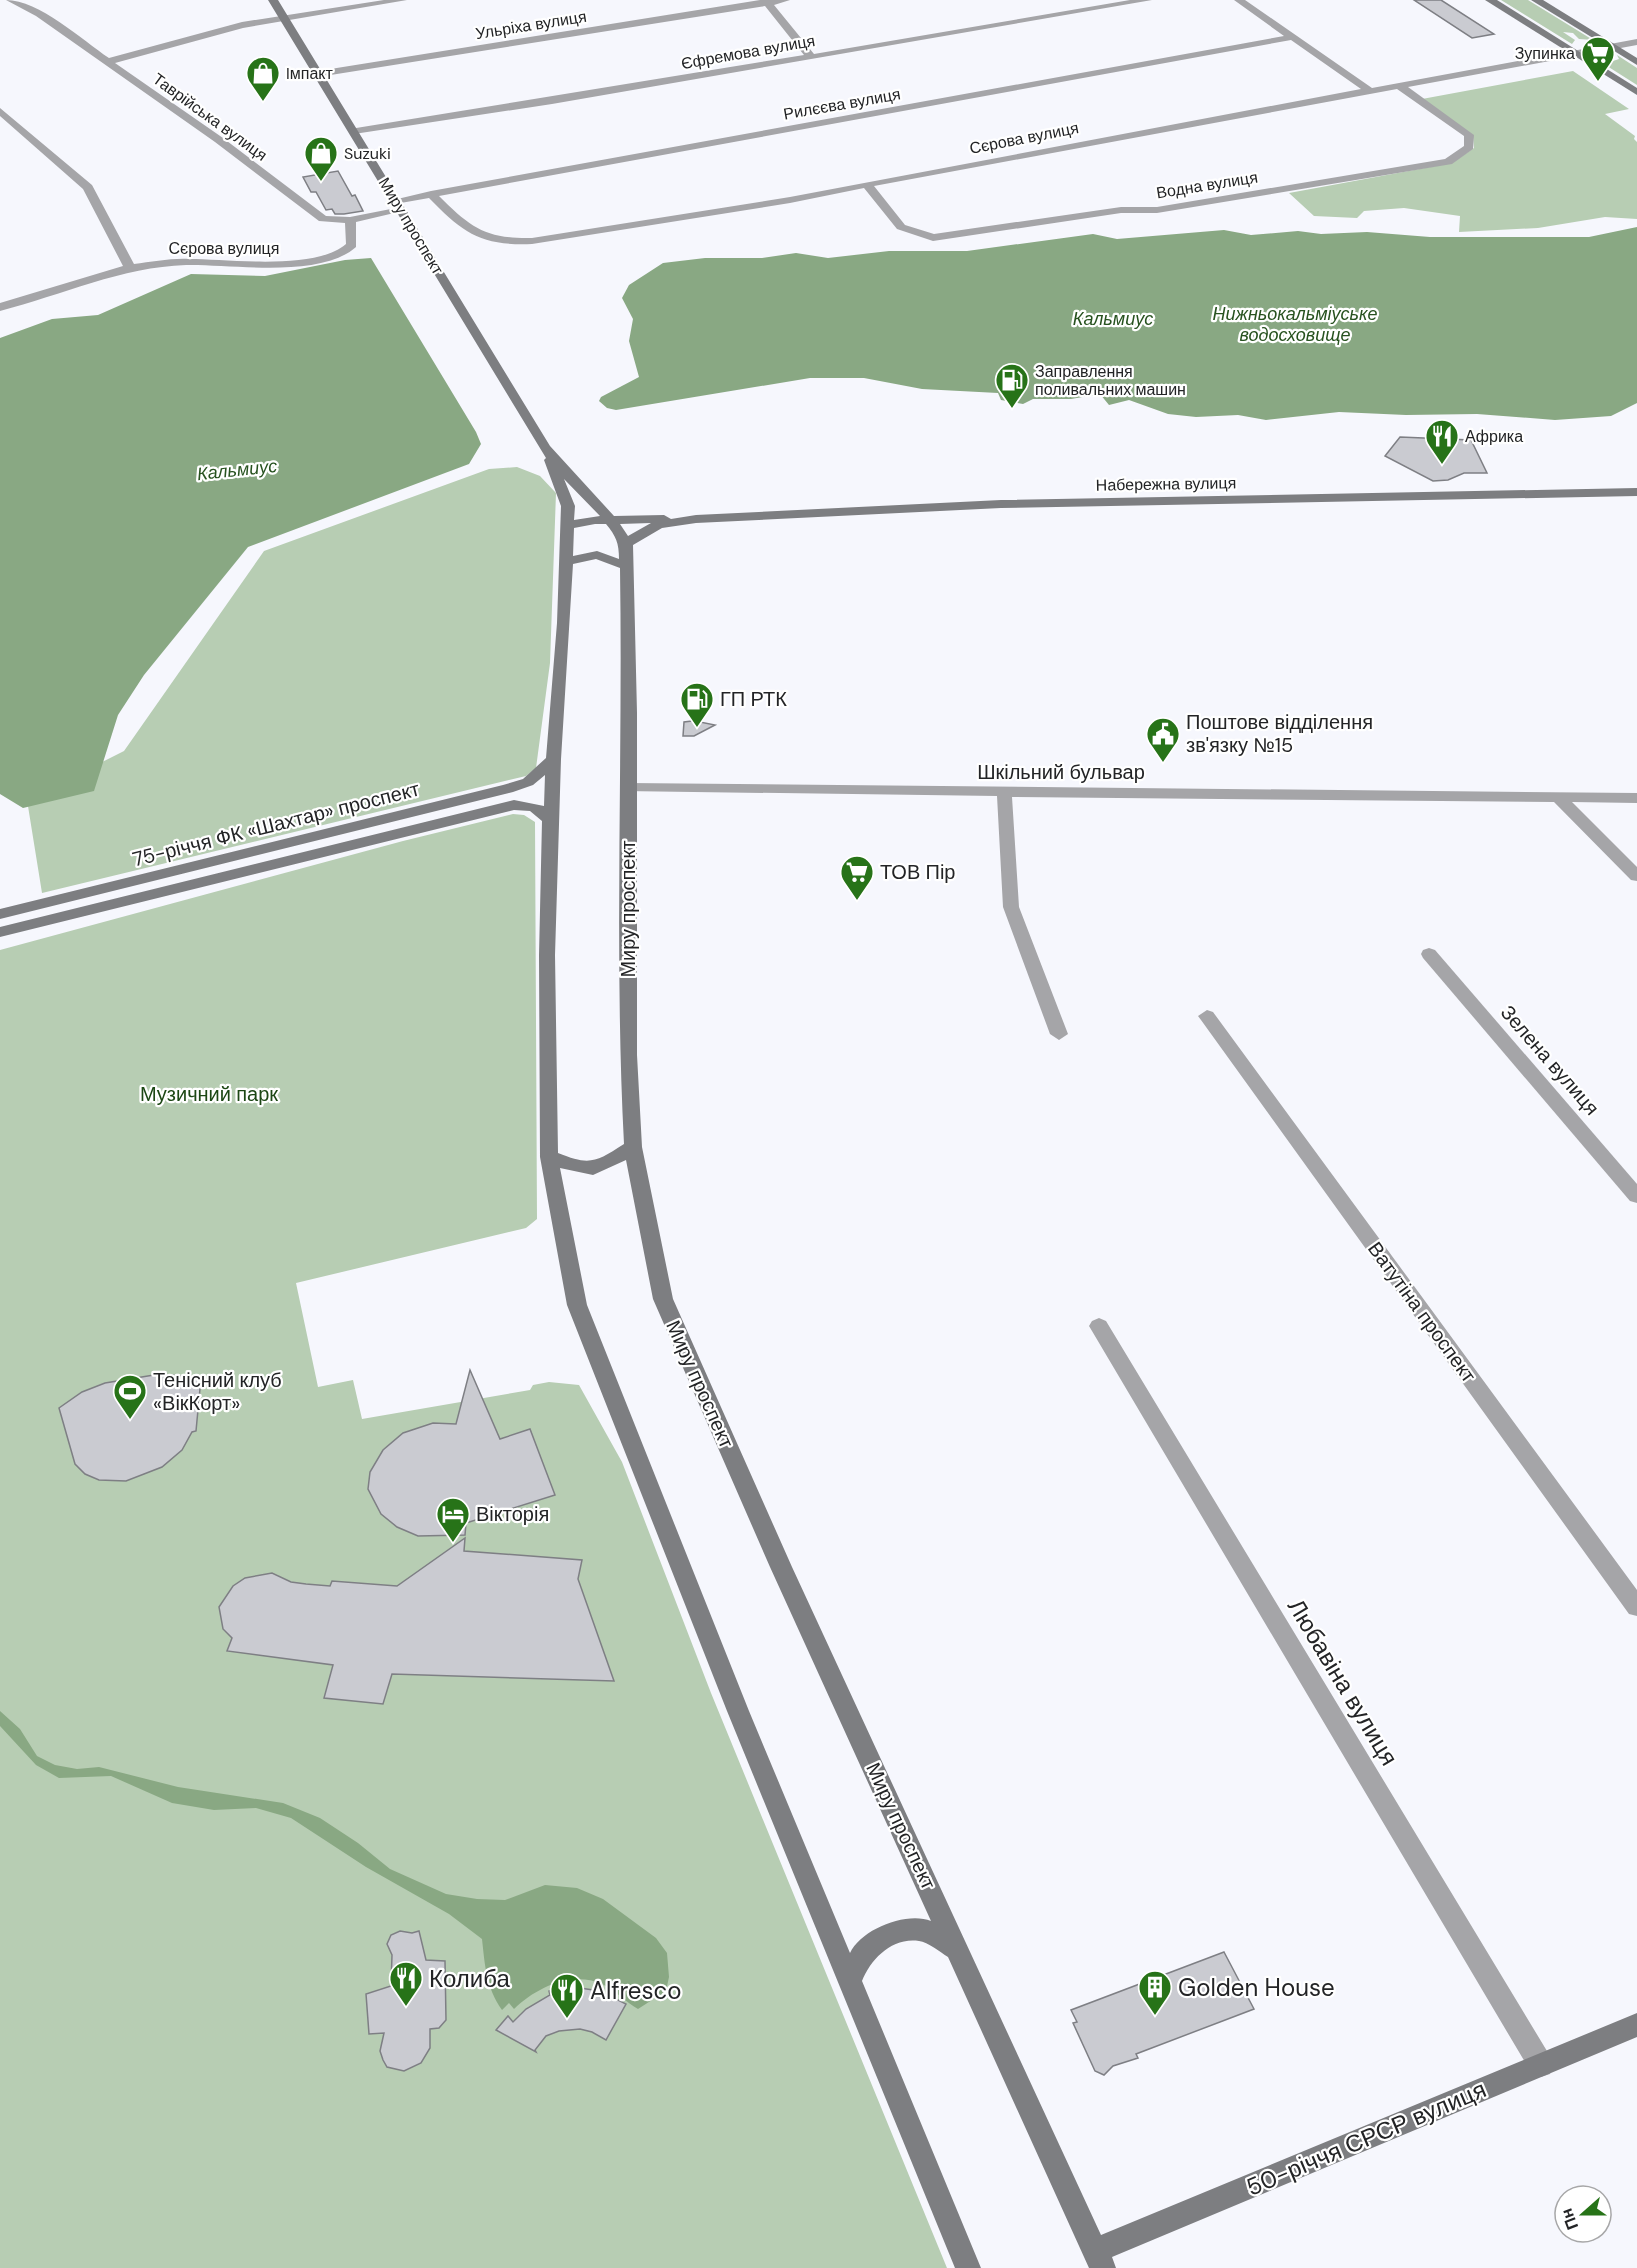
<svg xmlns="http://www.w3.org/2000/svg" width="1637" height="2268" font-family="'DM Sans',sans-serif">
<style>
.green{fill:#b7cdb3}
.water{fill:#89a883}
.building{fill:#cacbd1;stroke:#7e7f84;stroke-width:1.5}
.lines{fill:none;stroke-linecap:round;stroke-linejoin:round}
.street{fill:#a5a5a8;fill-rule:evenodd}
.secondary{fill:#7d7e81;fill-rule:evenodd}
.labels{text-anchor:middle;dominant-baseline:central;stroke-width:4.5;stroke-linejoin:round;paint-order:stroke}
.far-street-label{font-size:16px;fill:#232426;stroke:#fff}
.far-poi-label{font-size:16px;fill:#232426;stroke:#fff;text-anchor:start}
.far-water-label{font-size:18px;font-style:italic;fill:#27521f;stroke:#fff}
.poi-label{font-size:20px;fill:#232426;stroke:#fff;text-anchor:start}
.street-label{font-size:20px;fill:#232426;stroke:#fff}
.park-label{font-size:20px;fill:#1c4714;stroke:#fff}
.near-street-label{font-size:24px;fill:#232426;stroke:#fff}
.near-poi-label{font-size:24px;fill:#232426;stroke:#fff;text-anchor:start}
</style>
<rect width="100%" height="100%" fill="#f6f7fd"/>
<!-- green -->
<g class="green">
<path d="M1501 0H1528L1593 40 1579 39 1573 33 1563 32 1575 40 1572 44Z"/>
<path d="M1617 55 1637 68V85L1596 59 1610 62 1619 59Z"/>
<path d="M1573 71 1629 109 1605 114 1635 136 1634 139 1637 142V219L1605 217 1538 228 1459 232 1460 216 1404 208 1364 211 1357 218 1314 216 1289 193 1452 163 1474 148 1473 136 1422 99Z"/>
<path d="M517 467 540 476 556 493 550 663 536 768 526 776 42 893 27 800 124 751 264 551 489 469Z"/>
<path d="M513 814 524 815 535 822 537 1219 526 1228 296 1283 318 1387 353 1380 362 1419 530 1390 533 1385 549 1382 579 1385 622 1462 711 1693 947 2268H0V950L403 841Z"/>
</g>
<!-- water -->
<g class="water">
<path d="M1637 227V403L1611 416 1555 420 1477 414 1406 415 1339 412 1266 420 1238 415 1196 417 1168 414 1129 400 1109 405 1100 394 1071 399H1033L1023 404 1001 400 998 393 922 389 864 378H810L616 410 607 408 599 401 601 397 639 377 629 341 633 319 622 298 629 285 663 263 705 258H762L796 253 828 258 889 251H967L1093 234 1117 239 1224 230 1251 235 1298 231 1321 234 1367 232 1430 237H1589Z"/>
<path d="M371 258 476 432 481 444 469 464 248 547 144 675 118 715 94 791 23 808 0 794V338L52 319 98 315 191 274 265 276 345 260Z"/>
<path d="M0 1711 20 1729 37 1756 55 1765 77 1769 99 1767 178 1787 283 1803 320 1818 358 1843 390 1869 446 1894 477 1899 505 1900 545 1885 577 1888 603 1899 656 1938 667 1953 669 1977 666 1991 638 2009C626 2002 616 1991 604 1985 573 1970 537 1987 514 2009L509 2003 502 2010C486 1987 485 1966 482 1939L449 1914 366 1867 291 1818 256 1808 214 1810 172 1803 111 1776 59 1778 36 1765 0 1726Z"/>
</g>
<!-- building -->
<g class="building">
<path d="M1414 0H1441L1494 34 1472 38Z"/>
<path d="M338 171 352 196 355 195 363 211 344 214H335L332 209 326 210 316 192H311L303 177Z"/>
<path d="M1400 437 1471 440 1487 473H1464L1448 480 1433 481 1385 456Z"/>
<path d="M692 721H695L715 725 694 736H683L684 722Z"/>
<path d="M470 1370 500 1439 530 1429 555 1495 466 1523 465 1535 418 1536 397 1527 381 1514 368 1489 370 1472 383 1450 403 1433 433 1423 456 1424Z"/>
<path d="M160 1374 201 1378 196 1431 192 1432 182 1450 162 1467 126 1481 99 1480 85 1474 75 1464 59 1408 82 1392 105 1383Z"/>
<path d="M465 1538 464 1551 582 1560 578 1579 614 1681 392 1674 383 1704 324 1698 333 1665 227 1651 232 1638 223 1629 219 1607 233 1586 245 1578 272 1573 291 1582 306 1584 330 1586 332 1581 397 1586Z"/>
<path d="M400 1931 412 1933 419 1931 426 1960 445 1961 446 2020 439 2028 430 2029V2048L421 2063 404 2071 387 2067 383 2060 380 2051 384 2033 369 2034 366 1994 391 1986 392 1955 387 1944 391 1935Z"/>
<path d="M1224 1952 1254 2009 1136 2054 1138 2058 1113 2066 1104 2075 1095 2071 1073 2023 1077 2022 1071 2010Z"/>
<path d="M573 1987 600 1991 626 2004 606 2040 592 2032 580 2029 559 2031 546 2036 535 2050 536 2052 496 2030 508 2016 513 2022 526 2009 550 1995 549 1991Z"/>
</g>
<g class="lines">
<!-- street -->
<g class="street">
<path d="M6 0C39 0 82 40 109 58L242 22 384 0H407L243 28 115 63 223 138 326 216 350 217 401 207 407 210 356 222V247C320 279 232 264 186 265 122 267 62 295 0 311V303L123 266 83 189 0 116V108L92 185 134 264C152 262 171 258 189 259 228 259 315 271 346 244L345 223 319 221 215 142 36 16Z"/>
<path d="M760 0H790L774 5 814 54 1130 0H1152L552 104 354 134 350 133V129L804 55 765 6 318 77 313 74 318 71Z"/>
<path d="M1234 0H1245L1372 88 1637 39V45L1408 87 1474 135 1473 149 1452 164 1157 213H1121L933 241 897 229 864 188 790 203 532 244C481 246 463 233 429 198L395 204 389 201 431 191 1284 36ZM1291 40 1361 89 790 197 532 238C486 239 471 228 439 196ZM1397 89 1464 136V146L1445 159 1157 207H1121L934 234 905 225 874 186Z"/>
<path d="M628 783 1637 793V803L1572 802 1637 867V881L1631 880 1554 802 1012 797 1019 907 1068 1034 1059 1040 1050 1034 1003 907 997 796 623 791 620 788 623 785Z"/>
<path d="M1429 948 1435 950 1637 1184V1203L1630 1201 1423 958 1421 954 1423 950Z"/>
<path d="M1207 1010 1213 1012 1637 1590V1616L1629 1614 1201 1020 1198 1016Z"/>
<path d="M1099 1318 1106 1321 1550 2056 1553 2065 1550 2074 1541 2077 1532 2074 1092 1331 1089 1326 1092 1321Z"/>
</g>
<!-- secondary -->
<g class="secondary">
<path d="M268 0H278L550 446 614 516 664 515 671 519 696 515 1001 500 1637 488V496L1001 508 696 523 662 528 633 545 637 713V1055L642 1147 673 1299 792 1567 1101 2235 1637 2013V2037L1112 2257 1116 2268H1089L948 1957C940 1952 928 1942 919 1941 892 1937 871 1959 862 1981L981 2268H955L727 1711 567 1305 540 1157 539 955 542 821 530 811 514 810 0 937V927L514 800 544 806 545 775 533 785 513 792 0 919V909L503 785 523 779 546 758 557 623 561 506 544 460 546 458ZM564 479 600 516 574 520 575 506ZM651 523 628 536 620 524ZM595 524H606C616 536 619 543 619 559L597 551 573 556 574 528ZM596 559 620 568C623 760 614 952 624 1144 596 1162 590 1166 558 1153L555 955 561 759 573 564ZM626 1160 653 1299 770 1567 931 1921C907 1911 861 1929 850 1953L749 1711 587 1305 560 1168 593 1175Z"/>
<path d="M1485 0H1497L1637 88V95Z"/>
<path d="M1531 0H1543L1637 58V65Z"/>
</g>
</g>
<!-- icons -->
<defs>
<symbol id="supermarket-pin" viewBox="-11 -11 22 30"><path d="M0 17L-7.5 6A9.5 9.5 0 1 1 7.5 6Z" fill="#277318" stroke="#fff"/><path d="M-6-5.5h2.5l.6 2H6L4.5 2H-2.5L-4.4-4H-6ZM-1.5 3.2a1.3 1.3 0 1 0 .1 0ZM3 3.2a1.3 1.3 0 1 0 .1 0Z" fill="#fff"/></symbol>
<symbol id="shop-pin" viewBox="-11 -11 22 30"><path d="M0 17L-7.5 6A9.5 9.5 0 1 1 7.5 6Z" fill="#277318" stroke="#fff"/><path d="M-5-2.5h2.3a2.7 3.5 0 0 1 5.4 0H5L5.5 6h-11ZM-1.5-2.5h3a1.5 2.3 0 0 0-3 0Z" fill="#fff"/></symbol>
<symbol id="fuel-pin" viewBox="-11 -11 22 30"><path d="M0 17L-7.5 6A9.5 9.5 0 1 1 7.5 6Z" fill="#277318" stroke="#fff"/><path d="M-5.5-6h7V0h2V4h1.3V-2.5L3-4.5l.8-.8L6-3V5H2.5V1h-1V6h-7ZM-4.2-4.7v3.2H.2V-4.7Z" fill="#fff"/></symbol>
<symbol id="restaurant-pin" viewBox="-11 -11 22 30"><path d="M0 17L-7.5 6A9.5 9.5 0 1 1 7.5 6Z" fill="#277318" stroke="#fff"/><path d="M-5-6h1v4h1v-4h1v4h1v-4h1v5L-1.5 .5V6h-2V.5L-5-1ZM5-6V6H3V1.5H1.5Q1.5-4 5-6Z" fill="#fff"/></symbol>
<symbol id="civic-pin" viewBox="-11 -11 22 30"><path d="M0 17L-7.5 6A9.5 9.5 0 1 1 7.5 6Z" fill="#277318" stroke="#fff"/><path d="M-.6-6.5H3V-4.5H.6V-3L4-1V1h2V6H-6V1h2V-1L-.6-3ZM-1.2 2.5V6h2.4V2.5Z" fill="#fff"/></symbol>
<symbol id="stadium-pin" viewBox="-11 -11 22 30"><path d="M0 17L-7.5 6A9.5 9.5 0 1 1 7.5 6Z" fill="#277318" stroke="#fff"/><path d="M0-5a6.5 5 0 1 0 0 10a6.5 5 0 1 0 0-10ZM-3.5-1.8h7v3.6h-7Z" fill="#fff"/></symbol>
<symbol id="hotel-pin" viewBox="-11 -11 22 30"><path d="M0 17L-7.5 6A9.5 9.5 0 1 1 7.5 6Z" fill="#277318" stroke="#fff"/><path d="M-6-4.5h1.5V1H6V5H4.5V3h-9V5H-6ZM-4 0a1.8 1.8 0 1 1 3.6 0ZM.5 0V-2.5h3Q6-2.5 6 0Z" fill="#fff"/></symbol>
<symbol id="building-pin" viewBox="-11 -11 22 30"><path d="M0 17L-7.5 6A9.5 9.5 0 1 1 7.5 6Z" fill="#277318" stroke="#fff"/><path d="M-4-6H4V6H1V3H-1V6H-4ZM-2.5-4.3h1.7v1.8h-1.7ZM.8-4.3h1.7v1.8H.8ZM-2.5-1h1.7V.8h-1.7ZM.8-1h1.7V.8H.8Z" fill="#fff"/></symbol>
</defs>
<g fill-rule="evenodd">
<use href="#supermarket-pin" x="1579" y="34" width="38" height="52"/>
<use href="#shop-pin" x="244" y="54" width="38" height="52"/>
<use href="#shop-pin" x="302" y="134" width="38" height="52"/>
<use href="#fuel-pin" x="993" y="361" width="38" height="52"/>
<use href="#restaurant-pin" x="1423" y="417" width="38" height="52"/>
<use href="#fuel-pin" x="678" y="680" width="38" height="52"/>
<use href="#civic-pin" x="1144" y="715" width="38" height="52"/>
<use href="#supermarket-pin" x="838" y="853" width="38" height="52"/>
<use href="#stadium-pin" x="111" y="1372" width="38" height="52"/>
<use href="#hotel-pin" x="434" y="1495" width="38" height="52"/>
<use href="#restaurant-pin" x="387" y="1959" width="38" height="52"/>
<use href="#building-pin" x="1136" y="1968" width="38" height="52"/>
<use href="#restaurant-pin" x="548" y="1971" width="38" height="52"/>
</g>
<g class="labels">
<!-- far-street labels -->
<g class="far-street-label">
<text transform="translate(531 25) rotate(-9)">Ульріха вулиця</text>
<text transform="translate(748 52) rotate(-10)">Єфремова вулиця</text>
<text transform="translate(842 104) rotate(-10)">Рилєєва вулиця</text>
<text transform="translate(210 117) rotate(36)">Таврійська вулиця</text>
<text transform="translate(1024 138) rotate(-11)">Сєрова вулиця</text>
<text transform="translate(1207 185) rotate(-9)">Водна вулиця</text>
<text transform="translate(411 226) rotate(59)">Миру проспект</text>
<text x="224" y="248">Сєрова вулиця</text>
<text transform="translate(1166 484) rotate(-1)">Набережна вулиця</text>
</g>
<!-- far-poi labels -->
<g class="far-poi-label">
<text x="1575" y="53" text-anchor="end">Зупинка</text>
<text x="286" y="73">Iмпакт</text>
<text x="344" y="153">Suzuki</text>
<text x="1035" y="371">Заправлення<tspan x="1035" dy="18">поливальних машин</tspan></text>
<text x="1465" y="436">Африка</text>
</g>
<!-- far-water labels -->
<g class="far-water-label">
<text x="1295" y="314">Нижньокальміуське<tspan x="1295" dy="21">водосховище</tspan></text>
<text x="1113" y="319">Кальмиус</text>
<text transform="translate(237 470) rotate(-6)">Кальмиус</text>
</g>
<!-- poi labels -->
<g class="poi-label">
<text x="720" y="699">ГП РТК</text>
<text x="1186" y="722">Поштове відділення<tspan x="1186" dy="23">зв'язку №15</tspan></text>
<text x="880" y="872">ТОВ Пір</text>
<text x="153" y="1380">Тенісний клуб<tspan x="153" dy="23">«ВікКорт»</tspan></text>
<text x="476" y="1514">Вікторія</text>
</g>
<!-- street labels -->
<g class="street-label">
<text x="1061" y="772">Шкільний бульвар</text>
<text transform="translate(276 824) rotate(-14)">75-річчя ФК «Шахтар» проспект</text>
<text transform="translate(628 909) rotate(-90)">Миру проспект</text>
<text transform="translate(1550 1060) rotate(49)">Зелена вулиця</text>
<text transform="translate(1422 1312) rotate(54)">Ватутіна проспект</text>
<text transform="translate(700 1384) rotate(66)">Миру проспект</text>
<text transform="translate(901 1826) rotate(65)">Миру проспект</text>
</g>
<!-- park labels -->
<g class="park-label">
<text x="209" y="1094">Музичний парк</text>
</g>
<!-- near-street labels -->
<g class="near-street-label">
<text transform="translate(1343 1682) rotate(59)">Любавіна вулиця</text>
<text transform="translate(1366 2138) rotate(-23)">50-річчя СРСР вулиця</text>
</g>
<!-- near-poi labels -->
<g class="near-poi-label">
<text x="429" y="1978">Колиба</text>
<text x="1178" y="1987">Golden House</text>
<text x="590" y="1990">Alfresco</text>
</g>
</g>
<!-- north arrow -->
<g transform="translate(1583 2214) rotate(249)"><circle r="28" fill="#ffffff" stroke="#a7a7a8" stroke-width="1.5"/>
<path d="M0-4.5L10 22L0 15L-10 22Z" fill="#277318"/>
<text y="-9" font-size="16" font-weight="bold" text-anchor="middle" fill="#232426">Пн</text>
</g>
</svg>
